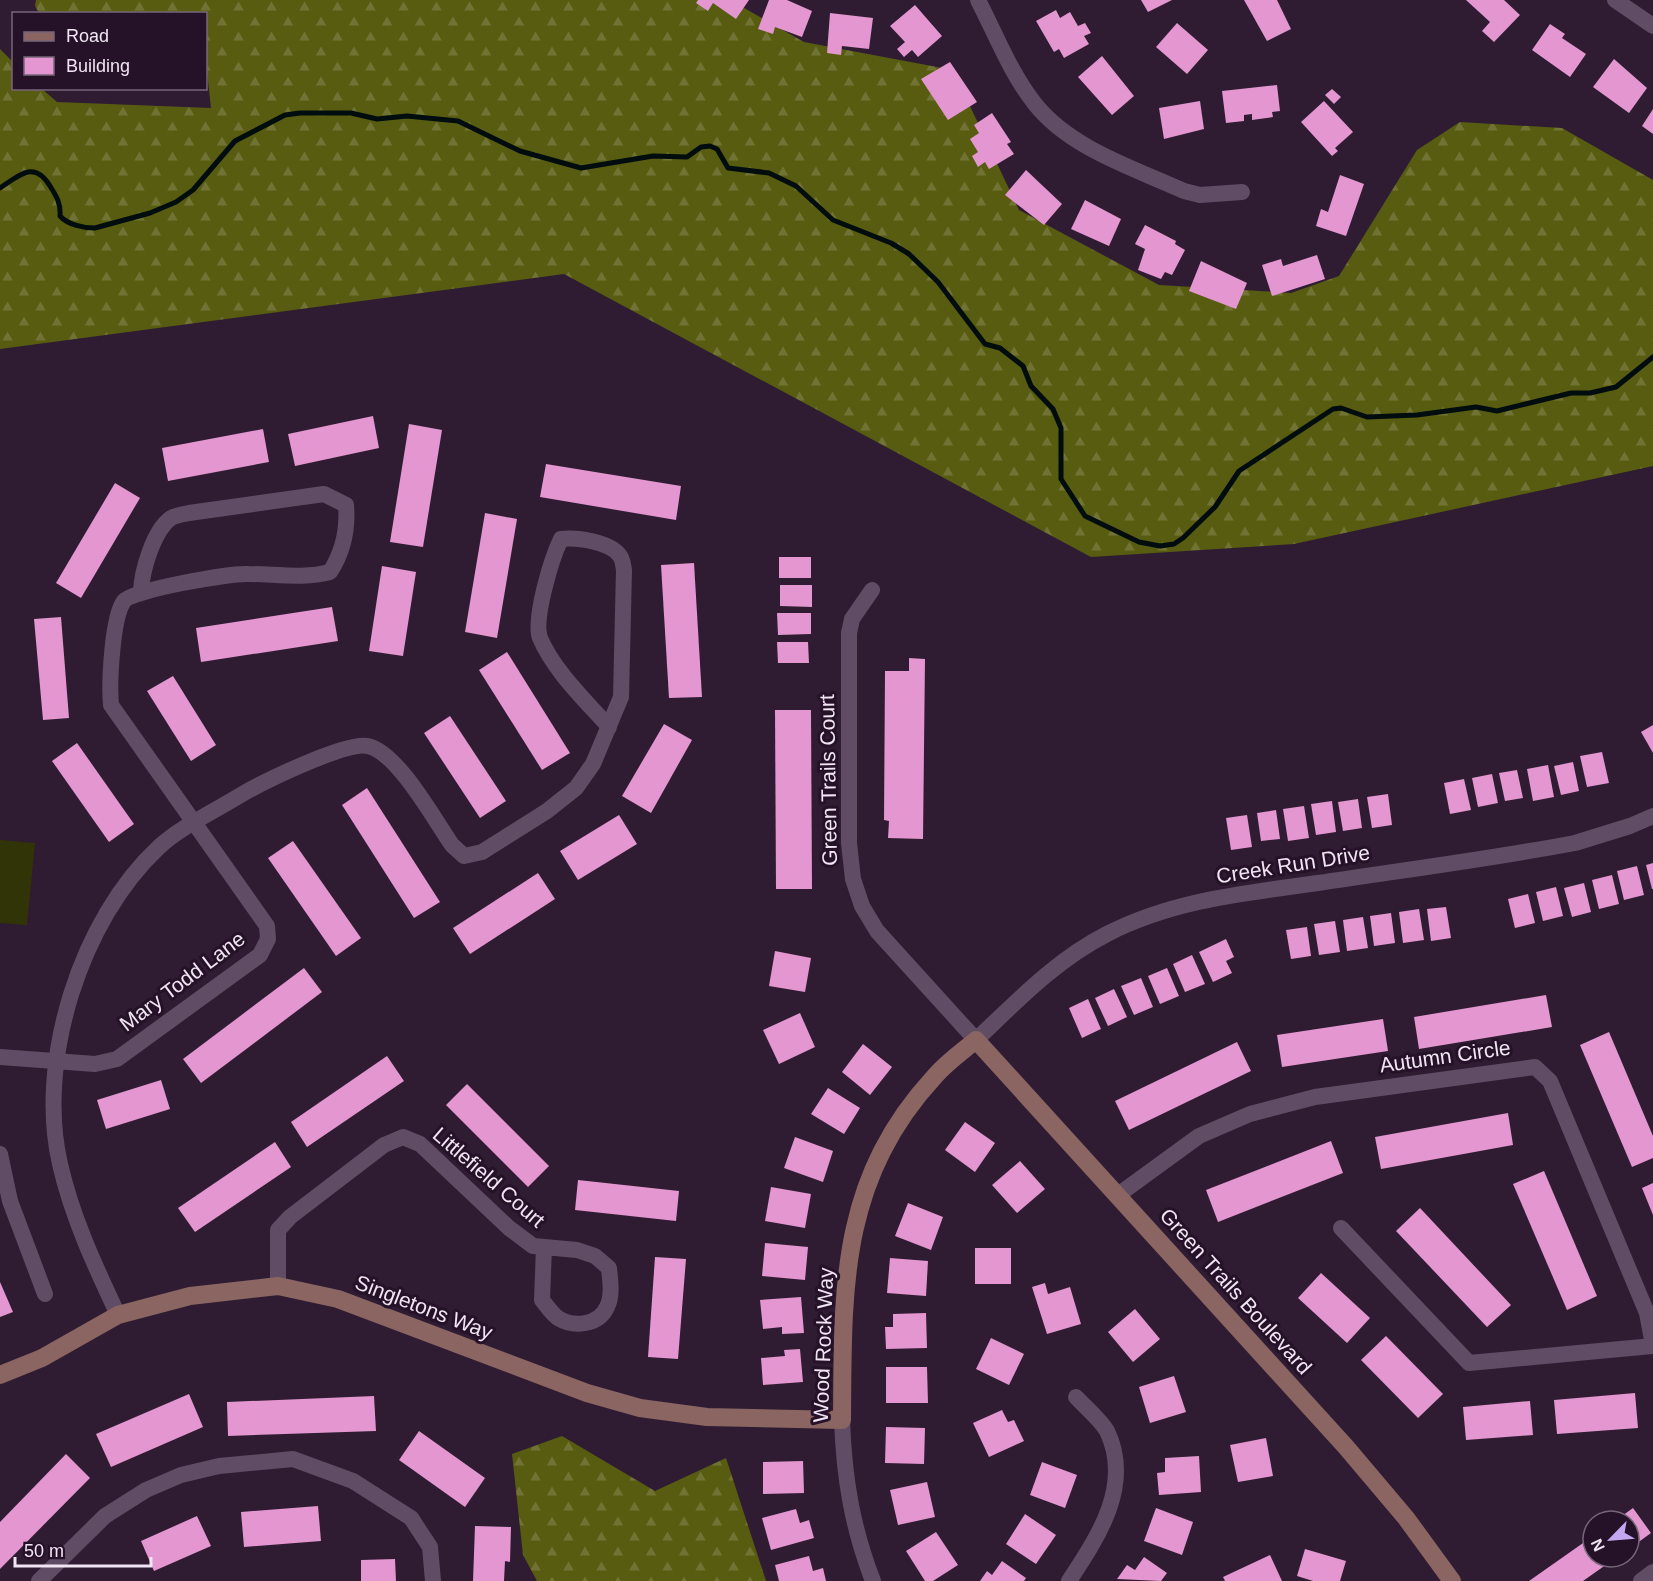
<svg xmlns="http://www.w3.org/2000/svg" width="1653" height="1581" font-family="Helvetica,sans-serif">
<style>
.forest{fill:url(#forest-firs)}
.garden{fill:#313407}
.lines{fill:none;stroke-linecap:round;stroke-linejoin:round}
.stream{stroke:#000c0e;stroke-width:5}
.building{fill:#e396d0}
.street{stroke:#614c65;stroke-width:16}
.secondary{stroke:#8a6561;stroke-width:18}
.labels{text-anchor:middle;dominant-baseline:central;stroke-width:6;stroke-linejoin:round;paint-order:stroke}
.street-label{font-size:21px;fill:#f1e4f3;stroke:#251228}
</style>
<defs>
<pattern id="forest-firs" width="22" height="20" patternUnits="userSpaceOnUse" patternTransform="scale(1.5)"><rect width="22" height="20" fill="#575c10"/><path d="M5 1l3.5 6h-7zM16 11l3.5 6h-7z" fill="#707333"/></pattern>
</defs>
<rect width="100%" height="100%" fill="#2f1c32"/>
<!-- forest -->
<g class="forest">
<path d="M36 0H730L804 42 953 70 1019 210 1159 285 1291 293 1339 276 1417 150 1460 122 1562 128 1653 180V466L1294 544 1091 557 564 274 0 349V49L13 62 14 88 42 89 57 102 211 108 206 62V14L39 13 35 6Z"/>
<path d="M562 1436 655 1491 726 1458 766 1581H537L523 1555 512 1454Z"/>
</g>
<!-- garden -->
<path class="garden" d="M0 840 35 843 27 925 0 923Z"/>
<g class="lines">
<!-- stream -->
<path class="stream" d="M0 188C20 175 34 160 50 186 57 197 61 204 60 216 68 225 84 228 95 228L150 213 176 202 193 190 235 141 285 115 300 113H351L377 119 407 116 458 121 520 151 581 168 653 156 687 157 701 147 710 146 717 149 728 168 769 173 796 186 833 220 891 243 909 254 938 282 985 344 1000 348 1023 366 1031 386 1053 409 1061 428V479L1085 516 1139 542 1160 546 1174 544 1183 538 1215 507 1239 471 1333 409 1341 408 1367 417 1417 415 1476 407 1497 411 1571 393H1590L1616 387 1653 357"/>
</g>
<!-- building -->
<g class="building">
<path d="M698 0H749L736 19 713 3 708 11 696 3Z"/>
<path d="M769 0H787L812 11 802 37 775 27 773 34 758 29Z"/>
<path d="M1141 0H1172L1148 12Z"/>
<path d="M1244 0H1277L1291 29 1267 41Z"/>
<path d="M1466 0H1504L1520 15 1494 42 1482 31 1490 22Z"/>
<path d="M915 5 942 36 918 57 912 50 904 57 897 49 905 42 890 26Z"/>
<path d="M1056 10 1060 18 1070 12 1078 26 1085 23 1091 33 1084 36 1089 44 1064 58 1059 49 1054 52 1036 21Z"/>
<path d="M830 13 873 18 869 49 842 46 841 55 827 53Z"/>
<path d="M1177 23 1208 50 1187 74 1156 47Z"/>
<path d="M1550 24 1565 34 1562 38 1586 54 1570 77 1532 50Z"/>
<path d="M1102 56 1134 96 1112 115 1078 77Z"/>
<path d="M1614 59 1647 88 1629 113 1593 87Z"/>
<path d="M950 62 977 102 948 120 921 79Z"/>
<path d="M1277 85 1280 111 1272 112 1273 117 1252 120V114L1244 115V121L1226 123 1222 91Z"/>
<path d="M1332 89 1341 97 1334 104 1325 95Z"/>
<path d="M1200 101 1204 129 1164 139 1159 108Z"/>
<path d="M1324 101 1353 132 1335 148 1338 151 1332 156 1301 122Z"/>
<path d="M1653 109V134L1642 126Z"/>
<path d="M992 113 1011 142 1007 144 1014 154 989 169 985 162 978 167 972 156 978 152 970 139 979 133 974 125Z"/>
<path d="M1026 170 1062 204 1044 225 1005 195Z"/>
<path d="M1340 175 1364 184 1346 236 1316 226 1321 209 1328 212Z"/>
<path d="M1085 200 1121 219 1109 246 1071 229Z"/>
<path d="M1145 225 1176 241 1175 244 1185 250 1172 275 1165 272 1161 279 1138 270 1145 249 1135 244Z"/>
<path d="M1317 255 1325 279 1272 296 1262 265 1281 259 1283 266Z"/>
<path d="M1201 261 1247 283 1236 309 1189 291Z"/>
<path d="M373 416 379 448 295 466 288 434Z"/>
<path d="M409 424 442 430 423 547 390 542Z"/>
<path d="M263 429 269 462 168 481 162 448Z"/>
<path d="M546 464 681 486 676 520 540 497Z"/>
<path d="M115 483 140 498 81 598 56 583Z"/>
<path d="M485 513 517 519 497 638 465 632Z"/>
<rect x="779" y="557" width="32" height="21"/>
<path d="M694 563 702 697 669 698 661 565Z"/>
<path d="M382 566 416 572 403 656 369 651Z"/>
<path d="M780 585H812V607L780 606Z"/>
<path d="M332 607 338 641 201 662 196 628Z"/>
<path d="M777 613H811V634L778 635Z"/>
<path d="M61 617 69 718 43 720 34 619Z"/>
<path d="M777 642H808L809 663H778Z"/>
<path d="M507 652 570 753 542 770 479 670Z"/>
<path d="M909 658 925 659 923 839 888 838 889 821 884 820 885 671H909Z"/>
<path d="M173 676 216 745 191 761 147 691Z"/>
<path d="M775 710H811L812 889H776Z"/>
<path d="M450 716 506 801 480 818 424 733Z"/>
<path d="M664 724 692 740 651 813 622 796Z"/>
<path d="M1653 725V753L1641 732Z"/>
<path d="M77 743 134 824 109 842 52 761Z"/>
<path d="M1602 752 1609 783 1587 787 1580 756Z"/>
<path d="M1573 762 1579 791 1561 795 1554 766Z"/>
<path d="M1548 765 1554 797 1533 801 1527 769Z"/>
<path d="M1517 770 1523 798 1505 801 1499 773Z"/>
<path d="M1492 774 1498 803 1478 807 1472 778Z"/>
<path d="M1464 779 1471 810 1450 814 1444 783Z"/>
<path d="M367 788 440 902 414 918 342 805Z"/>
<path d="M1388 794 1392 825 1372 828 1367 797Z"/>
<path d="M1358 799 1362 828 1343 831 1338 802Z"/>
<path d="M1332 801 1336 832 1316 835 1311 804Z"/>
<path d="M1304 806 1309 838 1288 841 1283 809Z"/>
<path d="M1276 810 1280 839 1261 841 1257 813Z"/>
<path d="M619 815 637 844 578 880 560 851Z"/>
<path d="M1247 815 1252 847 1231 850 1226 818Z"/>
<path d="M293 841 361 938 336 956 268 858Z"/>
<path d="M1653 863V889H1652L1646 865Z"/>
<path d="M1637 866 1644 895 1624 900 1617 871Z"/>
<path d="M538 873 555 899 470 954 453 928Z"/>
<path d="M1612 875 1619 904 1599 909 1592 880Z"/>
<path d="M1584 883 1591 912 1572 917 1564 888Z"/>
<path d="M1556 887 1563 916 1543 921 1536 892Z"/>
<path d="M1528 894 1535 923 1515 928 1508 899Z"/>
<path d="M1446 907 1451 938 1431 941 1427 909Z"/>
<path d="M1419 909 1424 940 1403 943 1399 912Z"/>
<path d="M1391 913 1395 943 1374 946 1370 916Z"/>
<path d="M1363 917 1368 948 1347 951 1343 920Z"/>
<path d="M1335 921 1340 952 1319 955 1314 924Z"/>
<path d="M1307 927 1311 956 1291 959 1286 930Z"/>
<path d="M1226 939 1234 957 1226 961 1232 973 1213 982 1199 952Z"/>
<path d="M775 951 811 958 805 992 769 986Z"/>
<path d="M1192 955 1205 984 1185 992 1173 964Z"/>
<path d="M304 968 322 992 201 1083 183 1059Z"/>
<path d="M1167 968 1179 996 1160 1004 1148 976Z"/>
<path d="M1141 978 1153 1007 1134 1015 1121 986Z"/>
<path d="M1114 989 1127 1017 1108 1026 1095 998Z"/>
<path d="M1546 995 1552 1027 1419 1049 1414 1017Z"/>
<path d="M1088 999 1101 1029 1082 1038 1069 1008Z"/>
<path d="M800 1013 815 1047 779 1064 763 1030Z"/>
<path d="M1383 1019 1388 1051 1282 1067 1277 1035Z"/>
<path d="M1609 1032 1653 1136V1158L1632 1167 1580 1045Z"/>
<path d="M1237 1042 1251 1071 1129 1130 1115 1101Z"/>
<path d="M863 1044 892 1067 870 1095 842 1072Z"/>
<path d="M387 1056 404 1081 307 1147 291 1122Z"/>
<path d="M161 1080 170 1109 106 1129 97 1100Z"/>
<path d="M467 1084 549 1166 528 1187 446 1105Z"/>
<path d="M828 1088 860 1108 844 1134 811 1114Z"/>
<path d="M1508 1113 1513 1145 1381 1169 1375 1137Z"/>
<path d="M965 1122 995 1143 975 1172 945 1150Z"/>
<path d="M795 1137 833 1151 823 1182 784 1168Z"/>
<path d="M1331 1141 1343 1173 1218 1222 1206 1190Z"/>
<path d="M275 1142 291 1167 195 1232 178 1208Z"/>
<path d="M1020 1161 1045 1189 1017 1213 992 1185Z"/>
<path d="M1544 1171 1597 1296 1567 1310 1513 1184Z"/>
<path d="M578 1180 679 1191 676 1221 575 1210Z"/>
<path d="M1653 1183V1215L1642 1188Z"/>
<path d="M771 1187 811 1194 805 1228 765 1221Z"/>
<path d="M908 1203 943 1217 931 1250 895 1236Z"/>
<path d="M1420 1208 1511 1305 1487 1327 1396 1231Z"/>
<path d="M765 1243 808 1247 805 1280 762 1276Z"/>
<rect x="975" y="1248" width="36" height="36"/>
<path d="M655 1257 686 1259 678 1359 648 1357Z"/>
<path d="M890 1258 928 1261 926 1296 887 1293Z"/>
<path d="M1321 1273 1370 1318 1347 1343 1298 1298Z"/>
<path d="M0 1282 13 1312 0 1317Z"/>
<path d="M1045 1283 1048 1294 1070 1287 1081 1324 1047 1334 1032 1287Z"/>
<path d="M801 1297 804 1333 782 1334V1327L763 1329 760 1300Z"/>
<path d="M1135 1309 1160 1339 1133 1362 1108 1332Z"/>
<path d="M926 1313 927 1348 886 1349 885 1327H893V1314Z"/>
<path d="M1386 1336 1443 1394 1418 1418 1361 1360Z"/>
<path d="M991 1338 1024 1354 1009 1385 976 1369Z"/>
<path d="M800 1349 803 1382 763 1385 761 1358 785 1356 784 1350Z"/>
<path d="M886 1367H927L928 1403H886Z"/>
<path d="M1174 1376 1186 1412 1150 1423 1139 1387Z"/>
<path d="M1635 1393 1638 1428 1557 1434 1554 1400Z"/>
<path d="M189 1394 203 1427 111 1467 96 1434Z"/>
<path d="M374 1396 376 1431 228 1436 227 1402Z"/>
<path d="M1530 1401 1533 1435 1466 1440 1463 1407Z"/>
<path d="M1002 1410 1008 1422 1014 1420 1024 1441 989 1457 973 1423Z"/>
<path d="M886 1427 925 1428 924 1464 885 1463Z"/>
<path d="M419 1431 485 1478 465 1507 399 1460Z"/>
<path d="M1266 1438 1273 1476 1238 1482 1230 1445Z"/>
<path d="M66 1454 90 1478 0 1569V1522Z"/>
<path d="M1199 1456 1201 1492 1159 1495 1157 1473 1165 1472V1458Z"/>
<path d="M803 1461 804 1493 763 1494V1462Z"/>
<path d="M1042 1462 1077 1475 1065 1508 1030 1495Z"/>
<path d="M927 1482 935 1517 898 1525 890 1490Z"/>
<path d="M318 1506 321 1541 244 1547 241 1512Z"/>
<path d="M1156 1508 1193 1522 1182 1555 1144 1541Z"/>
<path d="M1633 1508 1651 1533 1629 1549V1521H1615Z"/>
<path d="M796 1509 800 1523 809 1520 814 1538 771 1550 762 1518Z"/>
<path d="M1025 1514 1056 1535 1036 1564 1006 1544Z"/>
<path d="M197 1516 211 1546 154 1571 141 1541Z"/>
<path d="M475 1526 511 1527 510 1562 505 1561 504 1581H473Z"/>
<path d="M936 1532 958 1565 933 1581H925L906 1551Z"/>
<path d="M1593 1536V1557H1617L1583 1581H1529Z"/>
<path d="M1305 1549 1346 1561 1340 1581H1313L1297 1576Z"/>
<path d="M1270 1555 1282 1581H1225L1223 1577Z"/>
<path d="M809 1556 813 1571 823 1568 826 1581H779L775 1565Z"/>
<path d="M1144 1557 1167 1573 1161 1581 1117 1579 1127 1565 1135 1570Z"/>
<path d="M395 1559 396 1581H361V1560Z"/>
<path d="M1002 1561 1026 1578 1024 1581H980L987 1571 992 1575Z"/>
</g>
<g class="lines">
<!-- street -->
<g class="street">
<path d="M978 0C996 35 1011 74 1035 104 1071 149 1134 168 1184 191L1200 195 1242 192"/>
<path d="M1615 0 1653 26"/>
<path d="M872 590 852 619 849 633V843L853 879 862 906 877 931 976 1040C1017 1001 1056 960 1107 934 1173 900 1246 893 1318 883 1404 870 1490 859 1575 843L1630 826 1653 816"/>
<path d="M0 1057 95 1064 117 1059 260 955 268 939 267 926 111 705C109 684 112 617 124 601 132 590 231 573 248 574 275 574 304 579 330 572 343 552 348 529 346 505L324 494 189 513C184 514 176 515 171 518 153 531 142 571 141 591"/>
<path d="M0 1154 10 1201 45 1294"/>
<path d="M1118 1195 1199 1136 1250 1114 1315 1097 1535 1067 1550 1081 1647 1313 1653 1345"/>
<path d="M1341 1228 1469 1363 1653 1346"/>
<path d="M278 1286V1230L290 1217 384 1145 403 1137 420 1144 509 1228 533 1246 577 1250 595 1256 609 1268C610 1280 613 1295 607 1307 599 1325 574 1328 558 1318 552 1314 546 1305 542 1300L544 1247"/>
<path d="M118 1315C95 1266 72 1217 60 1164 36 1061 81 919 159 847 181 827 213 812 239 796 261 783 346 741 368 746 398 753 434 819 452 845L464 856 482 852 547 811 576 788 593 764 621 697 624 570C623 565 623 560 620 556 611 542 577 537 561 539 552 557 533 619 540 638 554 671 586 701 609 727"/>
<path d="M842 1420C844 1477 852 1527 873 1581"/>
<path d="M39 1581 105 1516 146 1490 181 1475 219 1466 293 1459 353 1481 411 1518 430 1547 433 1581"/>
<path d="M1069 1581C1098 1537 1133 1485 1107 1431 1100 1419 1085 1407 1076 1397"/>
<path d="M1641 1581 1653 1572"/>
</g>
<!-- secondary -->
<path class="secondary" d="M0 1375 42 1358 118 1315 190 1296 278 1286 338 1299 587 1393 640 1408 707 1417 842 1420C843 1288 839 1180 935 1076 947 1062 963 1051 976 1040L1346 1447 1406 1518 1452 1581"/>
</g>
<g class="labels">
<!-- street labels -->
<g class="street-label">
<text transform="translate(828 780) rotate(-91)">Green Trails Court</text>
<text transform="translate(1293 864) rotate(-9)">Creek Run Drive</text>
<text transform="translate(182 981) rotate(-37)">Mary Todd Lane</text>
<text transform="translate(1445 1056) rotate(-8)">Autumn Circle</text>
<text transform="translate(489 1177) rotate(41)">Littlefield Court</text>
<text transform="translate(1236 1291) rotate(48)">Green Trails Boulevard</text>
<text transform="translate(424 1307) rotate(21)">Singletons Way</text>
<text transform="translate(823 1345) rotate(-88)">Wood Rock Way</text>
</g>
</g>
<!-- legend -->
<rect x="12" y="12" width="195" height="78" fill="#251228" stroke="#776679" stroke-width="1.5"/>
<rect x="24" y="32" width="30" height="9" fill="#8a6561" stroke="#776679" stroke-width="1.5"/>
<text x="66" y="42" font-size="18" fill="#f1e4f3">Road</text>
<rect x="24" y="57" width="30" height="18" fill="#e396d0" stroke="#776679" stroke-width="1.5"/>
<text x="66" y="72" font-size="18" fill="#f1e4f3">Building</text>
<!-- north arrow -->
<g transform="translate(1611 1539) rotate(245)"><circle r="28" fill="#251228" stroke="#776679" stroke-width="1.5"/>
<path d="M0-4.5L10 22L0 15L-10 22Z" fill="#c4a7f1"/>
<text y="-9" font-size="16" font-weight="bold" text-anchor="middle" fill="#f1e4f3">N</text>
</g>
<!-- scale -->
<path d="M15 1557v9h136v-9" fill="none" stroke="#f1e4f3" stroke-width="3"/>
<text x="24" y="1557" font-size="18" fill="#f1e4f3" stroke="#251228" stroke-width="4.5" paint-order="stroke">50 m</text>
</svg>
